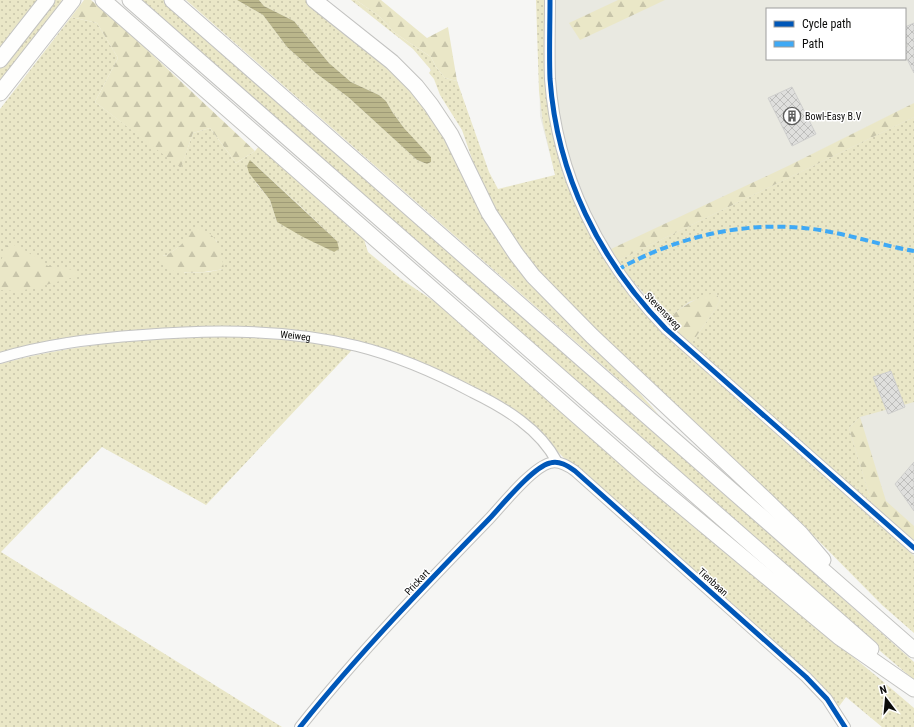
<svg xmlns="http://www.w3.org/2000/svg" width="914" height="727" font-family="'Roboto Condensed',sans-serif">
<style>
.built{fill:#e9e9e1;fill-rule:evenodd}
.grass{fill:url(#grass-dots);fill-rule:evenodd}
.forest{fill:url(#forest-firs)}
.water{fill:url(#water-rules)}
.building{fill:url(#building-cross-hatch);stroke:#cfcfcd}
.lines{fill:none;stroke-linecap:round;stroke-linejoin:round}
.minor-casing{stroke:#c3c3c1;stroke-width:12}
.highway-casing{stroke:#c3c3c1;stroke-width:17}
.minor{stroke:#fefefd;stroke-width:10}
.highway{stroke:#fefefd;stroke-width:15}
.quiet{stroke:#3fa9f5;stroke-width:4;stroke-dasharray:8 4;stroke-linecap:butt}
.cycleway-casing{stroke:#fff;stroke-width:8}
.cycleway{stroke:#0057b8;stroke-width:5}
.labels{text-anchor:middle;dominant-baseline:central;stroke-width:3;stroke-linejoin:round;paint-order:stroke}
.poi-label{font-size:10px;fill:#0c0c0b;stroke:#fff;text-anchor:start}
.street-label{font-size:10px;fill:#0c0c0b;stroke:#fff}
</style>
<defs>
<pattern id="grass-dots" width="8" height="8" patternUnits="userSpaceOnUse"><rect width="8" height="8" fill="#eae7c7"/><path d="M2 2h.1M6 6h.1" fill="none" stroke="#c8c5aa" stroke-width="1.8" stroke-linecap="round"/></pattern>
<pattern id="forest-firs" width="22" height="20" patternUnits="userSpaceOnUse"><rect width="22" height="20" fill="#eae7c7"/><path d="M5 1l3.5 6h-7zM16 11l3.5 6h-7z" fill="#c8c5aa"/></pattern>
<pattern id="water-rules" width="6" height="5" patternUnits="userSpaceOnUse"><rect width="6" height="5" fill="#bab68b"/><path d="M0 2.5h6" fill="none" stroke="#9f9b77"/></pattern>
<pattern id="building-cross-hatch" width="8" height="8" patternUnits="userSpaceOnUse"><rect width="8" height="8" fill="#dfdfdd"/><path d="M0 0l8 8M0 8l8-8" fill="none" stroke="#bebebc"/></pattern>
</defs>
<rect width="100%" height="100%" fill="#f6f6f4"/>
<!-- built -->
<path class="built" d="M538 0H914V568L629 311 557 182 540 116ZM767 9H905V59H767Z"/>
<!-- grass -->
<g class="grass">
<path d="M0 0H37L0 47Z"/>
<path d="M53 0H61L62 1 37 34 0 89V68Z"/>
<path d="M142 0H168L914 662V680L837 614Z"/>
<path d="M186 0H237L263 15 287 47 317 74 348 97 417 160 427 164 431 162V157L404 128 393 113 386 101 379 95 351 82 329 63 294 21 264 6 259 0H306L391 68 421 96 521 271 550 305 628 380 659 415Z"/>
<path d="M351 0H356L379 16 395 33 431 57 436 67 445 78 457 81 489 172 498 189 555 175 543 123 539 91 536 0H544L547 90 550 122 555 144 562 172 574 202 613 274 670 338 914 556V633L882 605 794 516 626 360 531 264 510 233 481 185 462 130 440 95 434 79 429 73 431 70 413 49Z"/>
<path d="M71 17 97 23 118 58 95 102 181 167 193 133 210 128 236 163 255 151 259 146 362 233 368 252 401 279 456 316 644 483 719 547 880 679 914 708V727H882L846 697 837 709 580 474 545 439 513 411 395 356 232 327 0 355V109ZM250 160 300 206 337 241 334 252 277 222 270 200 257 184ZM189 237 216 240 221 256 223 269 208 272 185 273 162 255 166 256 184 243Z"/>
<path d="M914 117V402L860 417 849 428 872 504 691 344 716 308 720 300 716 293 689 302 667 319 632 280 617 261Z"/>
<path d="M232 336 317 342 352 350 206 505 102 447 1 552 282 727H0V364C76 343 154 337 232 336Z"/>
</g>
<!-- forest -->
<g class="forest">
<path d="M84 0H91L142 45 255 151 236 163 210 128 193 133 181 168 95 102 118 58 97 23 71 17Z"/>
<path d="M356 0H381L427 38 448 27 457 81 445 78 436 67 431 57 395 33 379 16Z"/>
<path d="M618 0H665L580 40 569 23Z"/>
<path d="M914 103V117L617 261 611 249 788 166Z"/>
<path d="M196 228C219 233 220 248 224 269 205 272 164 280 158 256L162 255 166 256C176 248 187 243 191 230Z"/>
<path d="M10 243 26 251 48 266 74 270 76 274 74 277 35 288 18 291 0 290C0 276 0 248 10 243Z"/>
<path d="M716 293 720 300 716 308 691 344 679 333 667 319C683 307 696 296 716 293Z"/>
<path d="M860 417 886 501 914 526V540L872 504 849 428Z"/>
</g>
<!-- water -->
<g class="water">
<path d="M237 0H259L264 6 294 21 329 63 351 82 379 95 386 101 393 113 404 128 431 157V162L427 164 417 160 348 97 317 74 287 47 263 15Z"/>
<path d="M250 160 337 241 339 249 334 252 303 237 277 222 270 200 249 173 247 166Z"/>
</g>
<!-- building -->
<g class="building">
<path d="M914 23V73L905 55V48L908 46 905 40V27Z"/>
<path d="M792 87 816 134 792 146 768 98Z"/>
<path d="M891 371 905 407 888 414 873 377Z"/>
<path d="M914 462V511L895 484Z"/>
</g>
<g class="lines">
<defs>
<g id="minor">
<path d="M550 0C550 26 549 53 550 79 557 175 599 260 666 329L914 548"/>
<path id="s1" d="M0 358C46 344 95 338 143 335 214 329 288 329 357 346 397 356 436 373 472 392 505 408 540 429 557 462"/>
<path d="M300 727C359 653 425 585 490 518 503 504 533 467 550 463 559 460 568 466 575 471L806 677 827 699 845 727"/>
</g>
<g id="highway">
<path d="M103 0 649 479 839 637 914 689"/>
<path d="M130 0 871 649"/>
<path d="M172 0 914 650"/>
<path d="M314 0 392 62 416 86 431 105 451 135 489 213 516 254 533 276 592 336 766 500 801 534 823 560"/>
<path d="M0 60 47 0"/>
<path d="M0 93 73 0"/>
</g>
</defs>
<!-- minor casing -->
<use href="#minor" class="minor-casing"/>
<!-- highway casing -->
<use href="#highway" class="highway-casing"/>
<!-- minor -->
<use href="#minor" class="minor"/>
<!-- highway -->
<use href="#highway" class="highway"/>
<!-- quiet -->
<path class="quiet" d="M617 270C679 235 754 218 825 231 855 236 884 246 914 251"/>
<defs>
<g id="cycleway">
<path d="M550 0C550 26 549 53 550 79 557 175 599 260 666 329L914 548"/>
<path d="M300 727C359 653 425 585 490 518 503 504 533 467 550 463 559 460 568 466 575 471L806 677 827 699 845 727"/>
</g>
</defs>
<!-- cycleway casing -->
<use href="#cycleway" class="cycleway-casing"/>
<!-- cycleway -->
<use href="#cycleway" class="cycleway"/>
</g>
<!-- icons -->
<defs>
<symbol id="building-ring" viewBox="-11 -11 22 22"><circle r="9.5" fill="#fff" stroke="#5e5e5d" stroke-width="1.5"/><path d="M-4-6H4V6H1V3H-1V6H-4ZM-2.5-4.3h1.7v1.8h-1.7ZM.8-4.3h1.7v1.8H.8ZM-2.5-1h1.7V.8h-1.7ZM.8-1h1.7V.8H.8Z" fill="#5e5e5d"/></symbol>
</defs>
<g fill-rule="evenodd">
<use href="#building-ring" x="782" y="106" width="20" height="20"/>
</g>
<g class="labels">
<!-- poi labels -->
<g class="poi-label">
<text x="805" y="116">Bowl-Easy B.V</text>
</g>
<!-- street labels -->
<g class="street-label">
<text transform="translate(663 311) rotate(46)">Stevensweg</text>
<text stroke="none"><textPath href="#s1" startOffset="298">Weiweg</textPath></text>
<text transform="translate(417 582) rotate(-47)">Prickart</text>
<text transform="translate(713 582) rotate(42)">Tienbaan</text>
</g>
</g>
<!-- legend -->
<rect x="766" y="8" width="140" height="52" fill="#ffffff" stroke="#9e9e9d"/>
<rect x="774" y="21" width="20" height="6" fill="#0057b8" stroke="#9e9e9d"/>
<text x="802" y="28" font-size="12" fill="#0c0c0b">Cycle path</text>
<rect x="774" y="41" width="20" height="6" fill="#3fa9f5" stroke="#9e9e9d"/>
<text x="802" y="48" font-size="12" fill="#0c0c0b">Path</text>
<!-- north arrow -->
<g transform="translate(886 699) rotate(344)" stroke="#ffffff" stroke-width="3" paint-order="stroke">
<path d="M0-3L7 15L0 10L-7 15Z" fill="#0c0c0b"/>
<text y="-6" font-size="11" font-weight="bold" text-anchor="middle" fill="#0c0c0b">N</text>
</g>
</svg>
